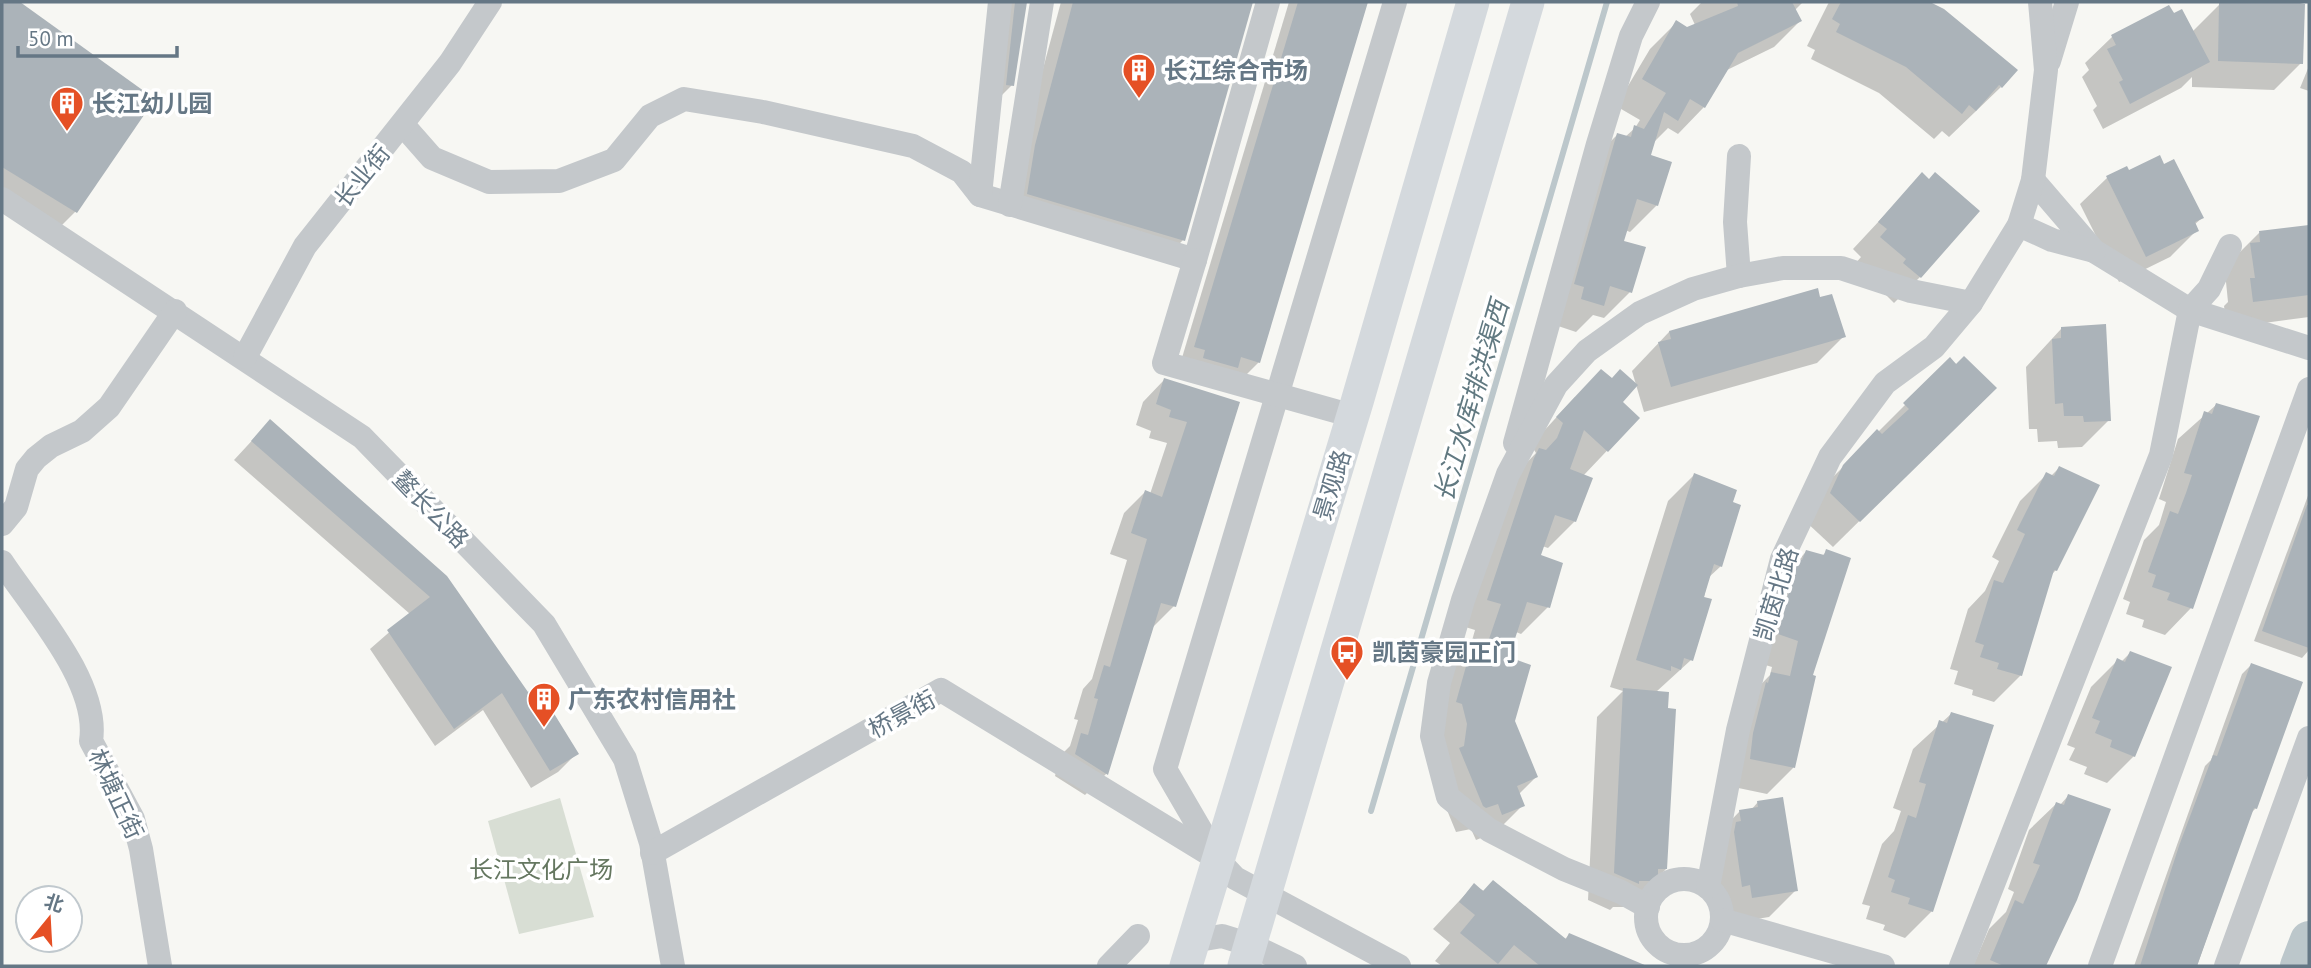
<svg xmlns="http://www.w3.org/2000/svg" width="2311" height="968" font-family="'PT Sans','Noto Sans SC',sans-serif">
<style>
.green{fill:#d8ded4}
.shadow{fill:#0003}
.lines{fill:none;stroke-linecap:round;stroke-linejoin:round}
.stream{stroke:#bcc7cb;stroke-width:6}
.river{stroke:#bcc7cb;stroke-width:38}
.building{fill:#abb3b9}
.minor{stroke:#c4c8cb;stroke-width:24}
.secondary{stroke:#d4d9dd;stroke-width:33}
.labels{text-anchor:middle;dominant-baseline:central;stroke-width:7;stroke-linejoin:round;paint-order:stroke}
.poi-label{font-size:24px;font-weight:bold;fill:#657785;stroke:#fff;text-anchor:start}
.street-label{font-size:24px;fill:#657785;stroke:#fff}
.park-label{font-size:24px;fill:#657760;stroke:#fff}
.water-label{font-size:26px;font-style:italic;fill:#617981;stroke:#fff}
</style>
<rect width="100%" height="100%" fill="#f7f7f3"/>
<!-- green -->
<path class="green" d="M560 798 594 917 519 934 488 821Z"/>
<!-- shadow -->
<g class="shadow">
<path d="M2 2H17L153 99 76 211 57 230 2 197Z"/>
<path d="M991 2H1025L1012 85 993 104Z"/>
<path d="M1061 2H1251L1183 240 1165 259 1009 212 1017 165Z"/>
<path d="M1289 2H1366L1259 362 1245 376 1181 361Z"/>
<path d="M1702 2H1803L1795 10 1800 21 1774 47 1725 71 1704 107 1678 134 1668 128 1653 143 1649 156 1657 205 1630 232 1625 230 1622 242 1630 292 1604 318 1593 315 1576 332 1555 325 1591 161 1617 135 1625 137 1635 128 1640 120 1616 106 1650 49 1677 22 1687 28 1695 25 1690 14Z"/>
<path d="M1829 2H1926L1943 10 2001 87 1949 137 1942 131 1934 139 1879 93 1811 59 1815 50 1807 46Z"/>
<path d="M2222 2H2294L2301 63 2274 90 2192 87V77L2181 88 2103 129 2093 110 2097 106 2082 77 2089 70 2085 63 2112 37 2168 7 2192 32Z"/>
<path d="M2309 66V91L2300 88Z"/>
<path d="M2164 166 2202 218 2194 225 2197 230 2170 257 2119 282 2080 204 2107 178 2126 168 2129 173Z"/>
<path d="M1922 175 1920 277 1894 303 1855 264 1861 257 1853 249Z"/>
<path d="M2309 227V317L2227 328 2224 306 2228 302 2225 272 2233 259 2259 233Z"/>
<path d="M1819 299 1844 336 1817 363 1644 412 1632 371 1669 332Z"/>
<path d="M2061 329 2109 420 2082 447 2058 448 2057 441 2038 442 2037 429H2029L2026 367Z"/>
<path d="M1950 360 1994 388 1833 547 1804 520 1817 493Z"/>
<path d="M1164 380 1237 403 1174 606 1153 627 1106 774 1085 795 1055 776 1060 756 1070 746 1078 720 1074 719 1083 689 1092 679 1127 560 1110 554 1124 513 1145 492 1150 494 1167 443 1149 438 1151 431 1136 425 1143 402Z"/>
<path d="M1575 397 1620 402 1638 418 1583 476 1575 521 1548 548 1542 546 1538 556 1548 607 1521 634 1516 632 1507 658 1513 722 1536 777 1518 795 1523 805 1496 832 1476 840 1471 829 1456 832 1433 776 1448 667 1471 644 1475 630 1462 626 1513 477 1536 453 1531 445Z"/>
<path d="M2216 405 2191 608 2165 635 2142 627 2144 620 2126 614 2130 602 2123 599 2144 540 2159 525 2166 502 2159 499 2178 439Z"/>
<path d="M270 421 528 694 577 753 558 772 531 788 483 710 435 746 370 649 410 614 234 460Z"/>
<path d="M2059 468 2056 570 2050 576 2021 675 1994 702 1972 695 1973 690 1954 684 1958 671 1950 669 1968 609 1985 591 1999 561 1992 557 2020 501 2047 474 2051 476Z"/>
<path d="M1694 475 1721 566 1708 578 1691 660 1656 692 1666 869 1630 907H1613L1610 910 1588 900 1597 717 1623 691 1610 687 1668 501Z"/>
<path d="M2309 493V650L2302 658 2254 641Z"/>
<path d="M1827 551 1811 677 1793 768 1767 794 1724 785 1745 701 1770 675 1772 667 1752 661 1780 578 1806 552 1822 556Z"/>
<path d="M2130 653 2170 668 2134 756 2107 783 2084 774 2087 767 2069 760 2075 748 2067 745 2091 687 2117 661 2121 662Z"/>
<path d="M2251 665 2256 808 2250 814 2197 966H2134L2205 766 2211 760 2242 674Z"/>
<path d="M1951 714 1932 911 1905 938 1883 930 1885 925 1866 919 1870 906 1862 904 1882 844 1894 831 1901 811 1893 808 1913 749Z"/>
<path d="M2068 796 2109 810 2044 966H1973L1989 929 2006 912 2014 892 2008 889 2029 830 2056 804 2060 805Z"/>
<path d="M1758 802 1796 890 1769 917 1726 924 1716 912 1708 860 1714 838 1740 811 1751 810Z"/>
<path d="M1474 885 1564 940 1569 935 1642 966H1442L1435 961 1450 943 1433 929Z"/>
</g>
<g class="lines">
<!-- stream -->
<path class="stream" d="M1371 811 1607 2"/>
<!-- river -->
<path class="river" d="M2299 966 2309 940"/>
</g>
<!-- building -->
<g class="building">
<path d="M2 2H20L155 99 77 213 2 167Z"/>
<path d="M1015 2H1027L1014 86 1006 85Z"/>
<path d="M1073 2H1253L1185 241 1027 194 1035 145Z"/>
<path d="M1298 2H1368L1260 363 1241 357 1238 368 1203 358 1205 350 1194 347Z"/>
<path d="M1737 2H1792L1802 21 1738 53 1705 108 1690 99 1678 121 1664 112 1651 155 1672 162 1658 206 1637 199 1624 241 1646 247 1632 293 1610 286 1604 306 1581 299 1584 287 1574 284 1617 133 1631 137 1634 125 1644 129 1666 93 1642 79 1676 20 1687 27 1738 6Z"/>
<path d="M1841 2H1930L1944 9 2018 70 2002 88 1999 85 1976 111 1969 105 1962 114 1906 67 1836 32 1840 24 1832 19Z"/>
<path d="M2295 2 2305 4 2303 64 2218 61 2219 3Z"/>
<path d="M2169 5 2174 13 2182 9 2210 62 2130 104 2119 82 2123 80 2107 49 2116 45 2111 35Z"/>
<path d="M2160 155 2164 164 2174 159 2204 218 2195 222 2199 231 2146 257 2106 176 2127 166 2129 170Z"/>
<path d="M1922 172 1929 179 1935 172 1980 211 1921 278 1903 263 1906 259 1880 237 1887 229 1878 222Z"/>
<path d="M2309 225V295L2253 302 2250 278H2255L2250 243 2260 242 2259 231Z"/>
<path d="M1818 288 1820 297 1832 294 1846 337 1671 387 1658 342 1671 339 1669 331Z"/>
<path d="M2106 324 2111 421 2084 422 2083 416H2064L2063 403 2055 404 2052 339 2061 338V327Z"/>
<path d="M1964 356 1997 388 1860 522 1830 493 1843 465 1877 429 1882 434 1909 409 1903 403 1950 357 1956 364Z"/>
<path d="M1601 369 1612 378 1620 369 1638 385 1623 402 1640 418 1608 452 1584 430 1570 469 1593 478 1576 522 1555 515 1541 555 1563 563 1550 608 1527 602 1509 657 1531 665 1515 721 1538 777 1517 786 1525 806 1502 815 1498 804 1486 808 1483 806 1459 748 1464 746 1467 724 1462 704 1456 702 1474 638 1488 642 1501 604 1487 600 1534 458 1539 448 1546 450 1557 438 1563 423 1556 417Z"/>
<path d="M1164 378 1240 402 1176 607 1161 603 1108 775 1075 754 1081 733 1088 735 1098 699 1094 698 1104 665 1110 667 1147 539 1131 533 1145 490 1162 497 1187 422 1169 417 1171 410 1156 404Z"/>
<path d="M2216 403 2260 416 2193 609 2167 600 2170 593 2152 587 2156 575 2148 572 2170 511 2178 514 2186 493 2192 475 2184 473 2204 411 2212 414Z"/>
<path d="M270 419 447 576 528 692 537 686 579 754 550 771 502 693 454 729 387 630 430 597 251 441Z"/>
<path d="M2059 466 2100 485 2057 571 2054 570 2022 676 1997 669 1999 663 1980 657 1984 645 1975 642 1994 580 2003 583 2025 534 2017 530 2046 472 2054 476Z"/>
<path d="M1694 473 1737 490 1733 502 1741 505 1722 567 1714 564 1704 597 1712 599 1693 661 1684 658 1681 670 1671 666V671L1636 660Z"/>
<path d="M2307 505H2309V648L2262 631Z"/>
<path d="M1826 549 1851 558 1813 675 1816 676 1795 768 1750 759 1753 733 1766 682 1768 683 1771 672 1790 676 1798 641 1778 634 1796 564 1798 559 1802 560 1806 550 1824 555Z"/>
<path d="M2130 651 2172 667 2135 757 2110 747 2112 740 2095 733 2100 721 2092 718 2117 658 2125 662Z"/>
<path d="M2251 663 2303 682 2257 809 2254 808 2197 966H2140L2179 846 2213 755 2217 756Z"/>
<path d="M1623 688 1669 692 1668 708 1676 709 1667 869H1658V881H1639V884L1614 873Z"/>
<path d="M1951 712 1994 725 1933 912 1908 904 1910 898 1891 892 1895 880 1888 877 1908 815 1916 818 1926 784 1919 782 1939 720 1947 723Z"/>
<path d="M2068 794 2111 809 2077 900 2046 966H2004L1990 960 2015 900 2023 904 2040 865 2033 863 2056 802 2064 805Z"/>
<path d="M1783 797 1798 891 1752 898 1750 885 1742 887 1734 832 1736 822 1741 821 1739 810 1758 807 1757 801Z"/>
<path d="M1493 880 1566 939 1569 933 1647 966H1540L1514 945 1498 964 1460 933 1475 915 1459 902 1474 883 1483 891Z"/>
</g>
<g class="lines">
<!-- minor -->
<g class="minor">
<path d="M1395 2 1165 769 1218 860 1235 878 1399 966"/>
<path d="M2049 61 2067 2"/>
<path d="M403 125 432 158 489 182 559 181 614 160 650 116 684 99 763 112 913 146 962 172 980 195 1195 260 1268 2"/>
<path d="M1739 156 1735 222 1739 276"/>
<path d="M2033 180 2094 251 2190 310 2309 348"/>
<path d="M980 195 1000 2"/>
<path d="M2 199 362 437 544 624 625 759 651 843 673 966"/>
<path d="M1010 205 1042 2"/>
<path d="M2019 225 2052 240 2094 251"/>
<path d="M1195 260 1164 363 1353 416"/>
<path d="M245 357 305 246 450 63 490 2"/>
<path d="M1515 443 1598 144 1631 36 1648 2"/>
<path d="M2 524 16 507 27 469 36 458 51 446 82 431 109 407 175 311"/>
<path d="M2 562C33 609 100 683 91 741L133 819 141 849 160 966"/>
<path d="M652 853 941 690 1216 858"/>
<circle cx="1684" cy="917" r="38"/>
<path d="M1708 887 1738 730 1782 559 1830 457 1885 383 1934 347 1971 303 2019 225 2033 180 2046 70 2040 2"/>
<path d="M1648 907 1621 892 1564 869 1489 830 1448 797 1432 736 1439 683 1463 600 1508 474 1556 385 1587 351 1640 313 1693 289 1739 276 1783 268H1841L1911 291 1971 303"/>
<path d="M1722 920 1883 966"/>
<path d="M1193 941 1222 936 1251 945 1295 966"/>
<path d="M1109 966 1138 936"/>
<path d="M1961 966 2161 455 2190 310 2209 289 2230 246"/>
<path d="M2100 966 2309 389"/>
<path d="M2226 966 2309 738"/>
</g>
<!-- secondary -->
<g class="secondary">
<path d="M1186 966 1357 402 1473 2"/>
<path d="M1244 966 1528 2"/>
</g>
</g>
<!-- icons -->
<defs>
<symbol id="building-pin" viewBox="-11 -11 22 30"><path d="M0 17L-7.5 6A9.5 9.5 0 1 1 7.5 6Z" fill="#e55025" stroke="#fff"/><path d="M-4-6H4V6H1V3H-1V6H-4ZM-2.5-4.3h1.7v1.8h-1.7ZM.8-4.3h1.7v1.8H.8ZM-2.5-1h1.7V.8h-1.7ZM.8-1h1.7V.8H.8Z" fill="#fff"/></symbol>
<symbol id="bus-pin" viewBox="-11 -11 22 30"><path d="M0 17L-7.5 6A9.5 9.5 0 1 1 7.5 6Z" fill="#e55025" stroke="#fff"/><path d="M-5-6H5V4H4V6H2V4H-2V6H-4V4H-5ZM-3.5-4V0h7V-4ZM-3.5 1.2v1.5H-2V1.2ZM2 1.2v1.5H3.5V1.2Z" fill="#fff"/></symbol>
</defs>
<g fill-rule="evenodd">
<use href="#building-pin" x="1120" y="51" width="38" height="52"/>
<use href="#building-pin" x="48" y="84" width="38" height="52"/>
<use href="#bus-pin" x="1328" y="633" width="38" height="52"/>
<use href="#building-pin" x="525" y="680" width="38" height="52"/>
</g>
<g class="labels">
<!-- poi labels -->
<g class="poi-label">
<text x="1164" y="70">长江综合市场</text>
<text x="92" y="103">长江幼儿园</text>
<text x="1372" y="652">凯茵豪园正门</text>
<text x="568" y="699">广东农村信用社</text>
</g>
<!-- street labels -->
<g class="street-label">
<text transform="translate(362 176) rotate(-51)">长业街</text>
<text transform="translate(1332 485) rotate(-73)">景观路</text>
<text transform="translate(431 509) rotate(46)">鳌长公路</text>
<text transform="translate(1776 594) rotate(-73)">凯茵北路</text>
<text transform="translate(902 714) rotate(-28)">桥景街</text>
<text transform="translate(116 794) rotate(65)">林塘正街</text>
</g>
<!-- park labels -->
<g class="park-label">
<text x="541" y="869">长江文化广场</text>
</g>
<!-- water labels -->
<g class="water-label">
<text transform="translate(1471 401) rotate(-74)">长江水库排洪渠西</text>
</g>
</g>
<!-- border -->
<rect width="2311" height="968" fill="none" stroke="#657785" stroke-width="7"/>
<!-- north arrow -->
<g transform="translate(49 919) rotate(18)"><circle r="33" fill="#ffffff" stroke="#c1c9ce" stroke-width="2"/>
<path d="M0-5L12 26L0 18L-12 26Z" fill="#e55025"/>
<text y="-10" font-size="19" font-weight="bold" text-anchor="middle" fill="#657785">北</text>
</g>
<!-- scale -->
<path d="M18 46v10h159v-10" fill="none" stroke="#657785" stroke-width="3.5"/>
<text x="28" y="46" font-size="21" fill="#657785" stroke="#ffffff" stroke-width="5" paint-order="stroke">50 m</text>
</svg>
